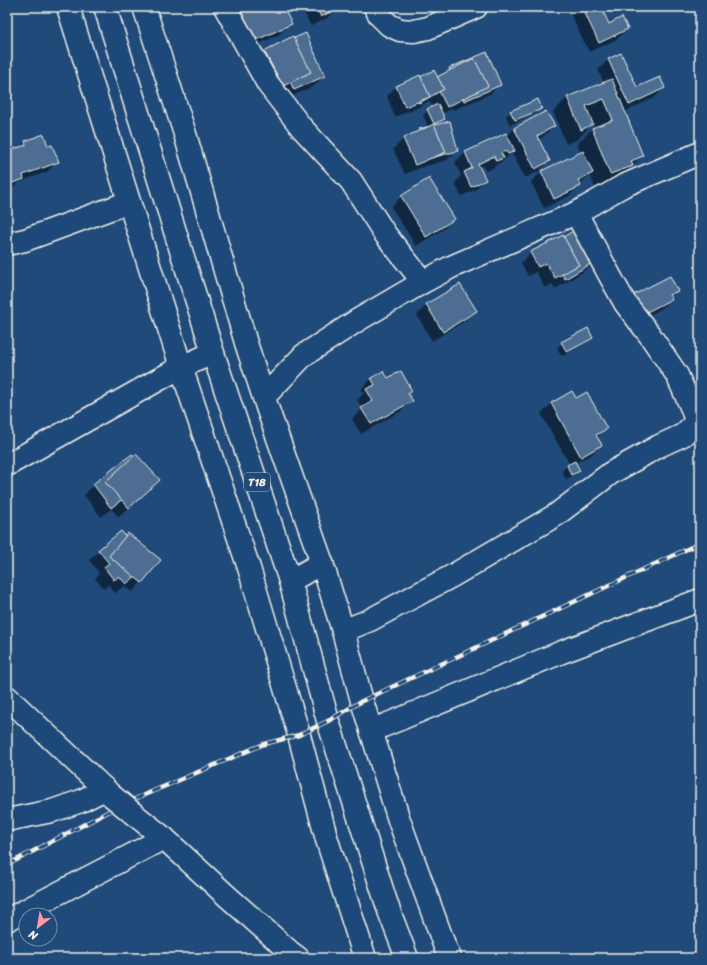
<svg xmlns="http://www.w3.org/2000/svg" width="707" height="965" font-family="Sriracha,sans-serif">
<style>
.shadow{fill:#0007}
.building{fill:#4d6e92;stroke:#f4f1e8}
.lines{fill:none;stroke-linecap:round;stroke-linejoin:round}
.minor-casing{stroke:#f4f1e8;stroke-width:25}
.major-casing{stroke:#f4f1e8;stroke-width:25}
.minor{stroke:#1f4a7a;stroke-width:22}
.major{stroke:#1f4a7a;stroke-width:22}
.rail-casing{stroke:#f4f1e8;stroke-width:4.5}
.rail{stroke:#1f4a7a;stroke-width:3;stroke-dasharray:9;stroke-linecap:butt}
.minor-bridge-casing{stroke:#f4f1e8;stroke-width:25;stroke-linecap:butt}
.minor-bridge{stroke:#1f4a7a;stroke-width:22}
.labels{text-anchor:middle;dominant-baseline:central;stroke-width:3;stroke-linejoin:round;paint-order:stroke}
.shield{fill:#1f4a7a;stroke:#b4bfc7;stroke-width:1}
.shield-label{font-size:11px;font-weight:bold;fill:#f4f1e8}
</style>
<rect width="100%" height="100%" fill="#1f4a7a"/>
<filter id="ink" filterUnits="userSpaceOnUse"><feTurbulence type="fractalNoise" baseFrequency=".025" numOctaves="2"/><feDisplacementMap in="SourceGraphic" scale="8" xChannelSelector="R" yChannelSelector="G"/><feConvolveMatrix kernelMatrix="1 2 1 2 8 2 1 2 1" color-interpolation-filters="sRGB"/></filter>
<g filter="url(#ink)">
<!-- shadow -->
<g class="shadow">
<path d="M282 7 290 24 280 34 242 52Z"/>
<path d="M301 7H336L337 8 327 18 311 26Z"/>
<path d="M567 7H600L609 25 627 29 617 39 589 52Z"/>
<path d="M264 52 324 76 314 86 284 100 255 62Z"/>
<path d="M621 54 637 88H664L654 98 624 112 642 156 617 180 595 188 590 175 582 182 579 184V186L569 196 544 208 531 182 541 172 581 153 577 144 592 129 595 128 593 123 578 139 566 144 553 112 568 97 604 83 598 70 608 60Z"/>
<path d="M450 69 500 84 490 94 454 110 453 108 441 114 444 119 437 125 457 151 447 160 422 167 405 174 393 149 403 139 416 133 419 130 428 127 423 115 428 110 433 108 429 101 409 112 408 111 395 117 387 96 397 86 437 78 444 75Z"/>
<path d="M541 108 536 113 510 125 506 116 511 111Z"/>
<path d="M546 112 554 126 544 136 538 140 549 161 539 171 525 178 512 153 503 161 498 164V163L493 168 486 171 483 166 479 168 485 180 475 190 461 196 455 183 461 176 455 162 465 153 506 134 507 136 514 129Z"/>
<path d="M25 142 47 148 57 162 47 172 19 182 13 188 7 190V152L19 148Z"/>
<path d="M429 179 454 219 444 229 416 246 391 207 401 197Z"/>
<path d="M531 253 593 262 583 272 555 289 552 284 545 288 536 272 528 276 521 263Z"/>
<path d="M459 285 475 311 465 321 432 341 417 315 427 305Z"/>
<path d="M677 291 670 297 671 299 661 309 633 323 624 306Z"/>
<path d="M592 338 587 342 562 356 557 348 562 343Z"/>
<path d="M383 372 387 380 411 391 407 395 411 401 401 411 361 434 352 419 362 409 357 400 364 393 361 389 371 379Z"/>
<path d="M571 393 575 400 606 428 597 438 601 445 591 455 575 463 579 470 574 475 566 479 562 471 567 466 570 465 541 414 551 404Z"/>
<path d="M132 455 149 489 119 517 111 509 101 517 84 495 94 485Z"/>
<path d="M121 533 142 582 132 592 124 586 115 593 108 585 104 589 95 578 99 573 89 560 99 551Z"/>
</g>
<!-- building -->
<g class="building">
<path d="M235 7H283L292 24 252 42Z"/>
<path d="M316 7H338V8L321 17Z"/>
<path d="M582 7H601L609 24 622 17 628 29 599 43Z"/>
<path d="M306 33 325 76 294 90 274 47Z"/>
<path d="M293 36 311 72 283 86 264 51Z"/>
<path d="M487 52 501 85 464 101 449 68Z"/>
<path d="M621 53 637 87 660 77 665 88 629 105 608 59Z"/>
<path d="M474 58 488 86 447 107 433 79Z"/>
<path d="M434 70 444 89 419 103 408 83Z"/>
<path d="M420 75 430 97 405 107 396 86Z"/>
<path d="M612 79 643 156 631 161 633 166 610 174 592 128 613 120 604 99 586 106 593 124 581 130 567 97Z"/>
<path d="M538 99 542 109 515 120 510 111Z"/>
<path d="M438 104 445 119 434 124 427 109Z"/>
<path d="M546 111 555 126 537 136 550 161 535 169 514 128Z"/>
<path d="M450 121 458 151 427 159 419 129Z"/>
<path d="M434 124 446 152 415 165 403 138Z"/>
<path d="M506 133 515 151 508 154 506 151 501 153 504 158 496 161 494 156 478 164 486 180 471 187 464 172 472 168 465 152Z"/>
<path d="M44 134 48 146 52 145 59 162 23 175 24 179 7 185V151L26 145 25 141Z"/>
<path d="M583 151 593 173 578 180 581 186 554 199 541 171Z"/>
<path d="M429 178 455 219 426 237 401 196Z"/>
<path d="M575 230 594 262 565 279 546 247Z"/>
<path d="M563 235 579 265 555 278 546 263 538 267 530 252Z"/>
<path d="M670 276 678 291 669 295 672 299 643 314 633 295Z"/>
<path d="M460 284 477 311 443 332 426 304Z"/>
<path d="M588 328 593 338 567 352 561 342Z"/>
<path d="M383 371 388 378 401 371 412 391 408 394 413 401 371 424 361 408 373 401 366 389 375 385 371 378Z"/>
<path d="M572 391 576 398 587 392 607 429 596 435 602 445 581 457 551 403Z"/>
<path d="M132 454 151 477 111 508 93 484Z"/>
<path d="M136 454 160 480 129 508 105 482Z"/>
<path d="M575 461 580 471 571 475 567 465Z"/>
<path d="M121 531 149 565 126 584 119 576 114 580 104 567 109 563 98 550Z"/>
<path d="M128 533 161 560 142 583 109 556Z"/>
</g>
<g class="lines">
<defs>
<g id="minor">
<path d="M68 7 181 367 249 568 299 735 327 840 365 958"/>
<path d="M144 7 185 134 246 343 267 407 322 563 343 631 362 701 399 820 445 947 450 958"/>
<path d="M225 7 268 84 301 127 351 181 385 234 423 282"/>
<path d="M375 7 380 16 389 25 400 30 414 31 428 28 476 7"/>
<path d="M7 244 25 240 129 202"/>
<path d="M264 397 304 355 358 320 423 282 451 267 576 213 623 186 700 153"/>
<path d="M7 465 181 367 213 353"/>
<path d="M290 581 322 563"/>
<path d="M343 631 370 620 452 576 556 515 611 473 659 446 683 435 693 425 695 419 693 411 677 375 649 334 625 303 610 276 576 213"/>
<path d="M7 697 112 796"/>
<path d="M371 731 562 652 700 600"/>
<path d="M135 815 164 838 227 896 290 952 298 958"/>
<path d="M7 820 52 811 81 801 105 789"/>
<path d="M7 920 164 838"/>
</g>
<path id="major" d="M105 7 213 353 290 581 328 721 389 911 407 958"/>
</defs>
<!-- minor casing -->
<use href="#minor" class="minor-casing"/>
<!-- major casing -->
<use href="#major" class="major-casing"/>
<!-- minor -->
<use href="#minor" class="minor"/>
<!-- major -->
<use href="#major" class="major"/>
<defs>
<path id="rail" d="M7 865 123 804 264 744 299 735 328 721 362 701 700 543"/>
</defs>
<!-- rail casing -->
<use href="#rail" class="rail-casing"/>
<!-- rail -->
<use href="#rail" class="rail"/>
<defs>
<path id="minor-bridge" d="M112 796 135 815"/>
</defs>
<!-- minor-bridge casing -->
<use href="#minor-bridge" class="minor-bridge-casing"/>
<!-- minor-bridge -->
<use href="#minor-bridge" class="minor-bridge"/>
</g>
</g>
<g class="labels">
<!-- shield labels -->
<rect class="shield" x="244" y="473" width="26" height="18" rx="3"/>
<g class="shield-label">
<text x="257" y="482">T18</text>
</g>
</g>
<!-- margin -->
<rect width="707" height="965" fill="none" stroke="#1f4a7a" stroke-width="24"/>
<rect x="12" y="12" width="683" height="941" fill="none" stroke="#f4f1e8" stroke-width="1.5" filter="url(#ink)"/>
<!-- north arrow -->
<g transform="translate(38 927) rotate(211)"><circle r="19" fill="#1f4a7a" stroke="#748da6"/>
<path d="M0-3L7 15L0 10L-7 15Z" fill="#ff9aa2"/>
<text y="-6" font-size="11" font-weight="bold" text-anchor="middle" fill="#f4f1e8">N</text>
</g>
</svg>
